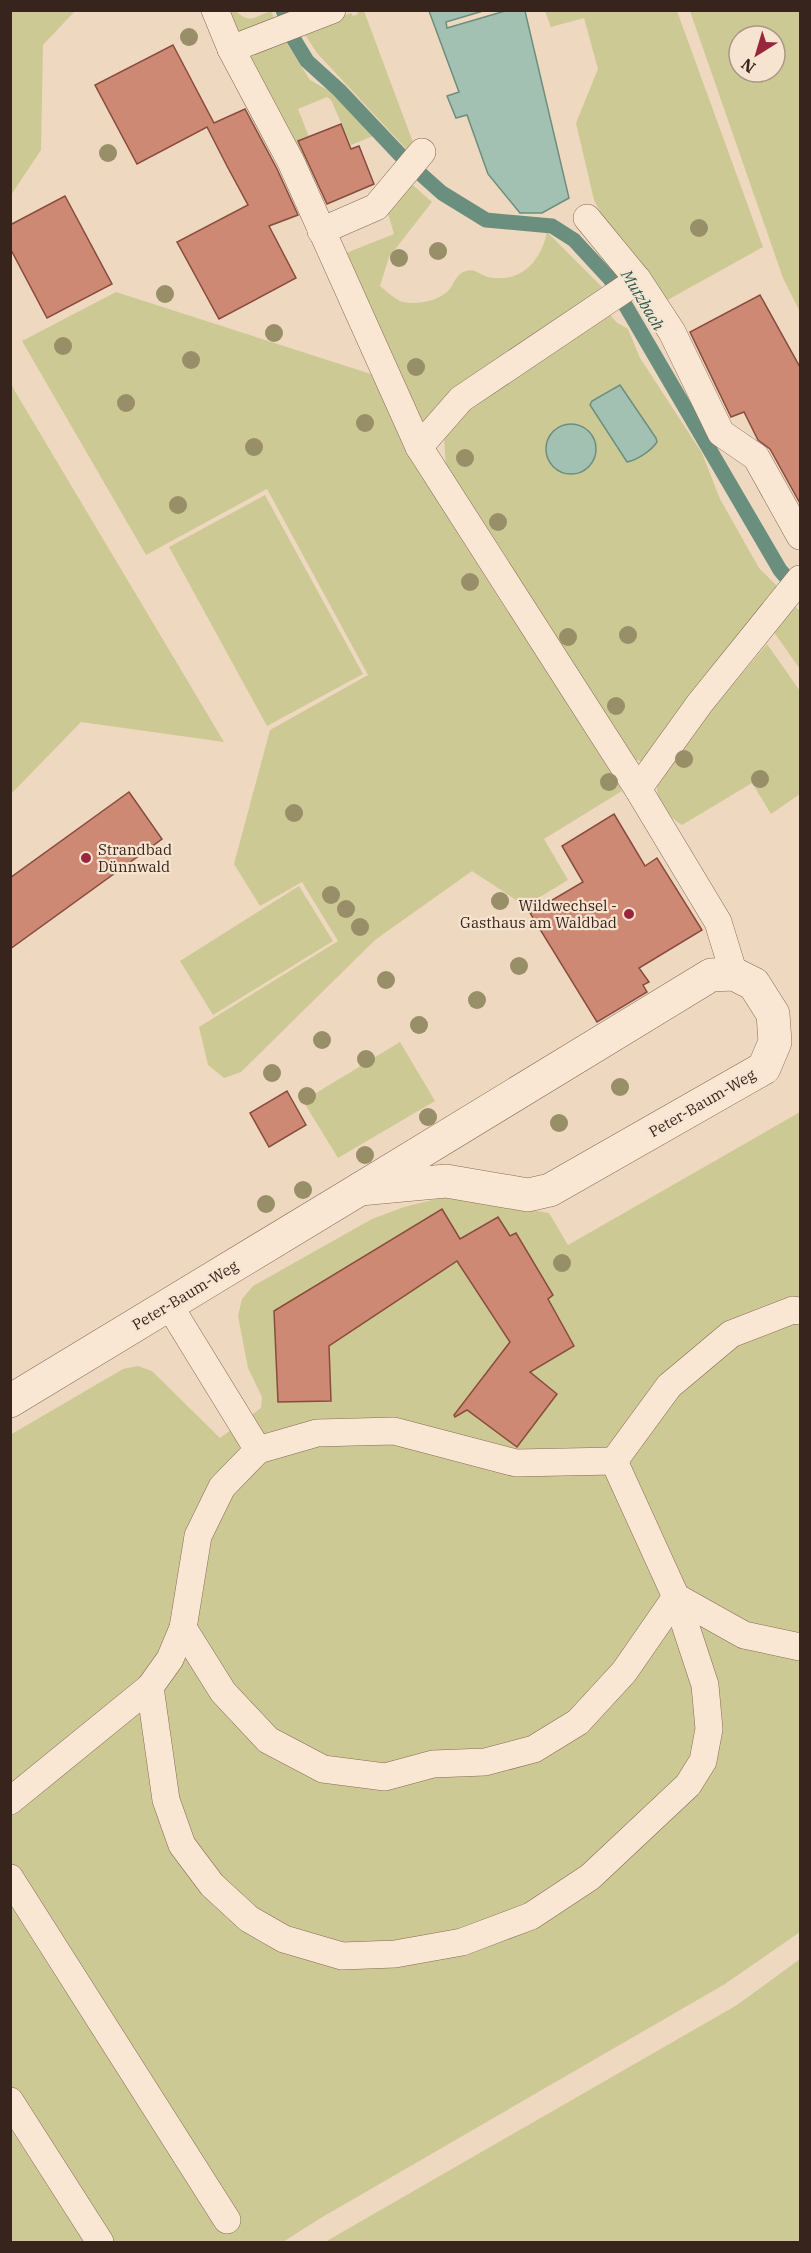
<svg xmlns="http://www.w3.org/2000/svg" width="811" height="2253" font-family="'IBM Plex Serif',serif">
<style>
.green{fill:#cdc994;fill-rule:evenodd}
.water{fill:#a3c1b2;stroke:#6a8f7e;stroke-width:1.5}
.lines{fill:none;stroke-linecap:round;stroke-linejoin:round}
.stream{stroke:#6a8f7e;stroke-width:15}
.building{fill:#ce8975;stroke:#884c3d;stroke-width:1.5}
.lane-casing{stroke:#886857;stroke-width:28}
.street-casing{stroke:#886857;stroke-width:34}
.lane{stroke:#f9e7d3;stroke-width:27}
.street{stroke:#f9e7d3;stroke-width:33}
.tree{fill:#988f69}
.poi-dot{fill:#98263d;stroke:#f6e4d0;stroke-width:2}
.labels{text-anchor:middle;dominant-baseline:central;stroke-width:4.5;stroke-linejoin:round;paint-order:stroke}
.poi-label{font-size:15px;fill:#37241c;stroke:#f6e4d0;text-anchor:start}
.street-label{font-size:15px;fill:#37241c;stroke:#f6e4d0}
.water-label{font-size:16px;font-style:italic;fill:#2b574c;stroke:#f6e4d0}
</style>
<rect width="100%" height="100%" fill="#efd8c0"/>
<!-- green -->
<g class="green">
<path d="M11 10 75 11 43 45 41 150 11 195Z"/>
<path d="M223 11H236C250 25 256 16 271 11L282 36 310 80 338 96 373 136 351 145 331 100 327 97 298 109 315 152 298 159Z"/>
<path d="M344 11 346 15 351 13 353 16 358 14 357 11H364L414 145 409 152 317 53 300 27Z"/>
<path d="M545 11H677L763 247 664 302 604 219 594 200 576 123 598 69 584 18 551 27Z"/>
<path d="M690 11H800V312L783 278ZM739 36H775V72H739Z"/>
<path d="M406 179 432 202 389 257 380 286C386 291 396 300 403 302 417 305 438 301 448 291 454 285 456 273 466 271 474 268 481 275 488 277 521 284 541 261 547 232L602 287 577 310 427 423 417 422 341 255 394 234 386 207Z"/>
<path d="M116 292 374 375 575 703 622 791 544 839 568 880 525 906 472 871 375 940 241 1072 224 1078 208 1065 199 1027 338 941 302 882 260 906 234 864 270 730 368 675 267 489 146 555 22 341Z"/>
<path d="M608 312 616 322 628 329 640 358 702 453 720 499 759 568 781 590 647 760 640 761 633 759 446 469 444 437 467 405Z"/>
<path d="M10 382 16 393 224 742 81 722 11 794Z"/>
<path d="M265 495 363 674 267 726 169 547Z"/>
<path d="M791 603 800 611V669L771 628Z"/>
<path d="M767 644 800 691V794L771 814 752 783 682 825C667 815 653 800 658 780 659 774 664 768 667 762Z"/>
<path d="M299 886 333 941 213 1015 180 961Z"/>
<path d="M400 1042 435 1101 338 1158 303 1101Z"/>
<path d="M800 1112V1932L725 1984 319 2219 283 2242H11L10 1435 123 1369 138 1366 152 1371 220 1438 261 1408 262 1397 248 1368 238 1316 242 1299 253 1286 372 1219 404 1207 448 1196 549 1213 568 1245Z"/>
<path d="M800 1959V2242H325L737 2005Z"/>
</g>
<!-- water -->
<g class="water">
<path d="M429 11H483L446 22 447 28 505 11H525L569 198 542 213H520L488 174 467 115 456 118 447 96 459 92Z"/>
<path d="M620 385 656 438 657 442C651 451 637 460 627 462L590 405 592 401Z"/>
<circle cx="571" cy="449" r="25"/>
</g>
<g class="lines">
<!-- stream -->
<path class="stream" d="M283 10 293 38 307 61 339 90 405 160 442 193 486 220 552 226 574 240 610 279 780 570 798 591"/>
</g>
<!-- building -->
<g class="building">
<path d="M173 45 214 123 245 109 277 169 298 215 269 226 296 278 219 319 177 242 248 205 227 166 207 127 137 164 95 85Z"/>
<path d="M341 124 351 149 359 146 374 184 327 204 298 141Z"/>
<path d="M65 196 112 284 47 318 10 248V225Z"/>
<path d="M760 295 801 369V505L770 449 758 440 744 412 731 417 690 332Z"/>
<path d="M129 792 162 839 10 949V878Z"/>
<path d="M614 814 645 866 657 858 702 930 639 968 649 982 643 985 647 992 597 1022 530 913 583 882 562 846Z"/>
<path d="M287 1091 306 1125 269 1147 250 1113Z"/>
<path d="M442 1209 460 1239 498 1217 510 1236 516 1233 553 1295 548 1299 574 1346 530 1372 557 1394 517 1447 467 1410 455 1417 454 1415 510 1342 457 1261 329 1346 331 1401 278 1402 274 1311Z"/>
</g>
<g class="lines">
<defs>
<g id="lane">
<path d="M215 10 231 49 291 162 419 447 638 789 718 922 734 974"/>
<path d="M231 49 332 10"/>
<path d="M587 218 638 280 672 332 721 433 756 457 800 536"/>
<path d="M321 231 376 207 422 152"/>
<path d="M419 447 461 399 638 280"/>
<path d="M638 789 700 703 800 579"/>
<path d="M169 1305 258 1450 222 1487 198 1536 183 1628 170 1659 150 1687 166 1800 182 1845 212 1885 249 1919 284 1939 342 1956 395 1954 462 1942 531 1916 590 1877 688 1785 703 1761 709 1729 705 1685 676 1597 614 1461"/>
<path d="M258 1450 317 1433 394 1431 516 1463 614 1461"/>
<path d="M614 1461 669 1386 731 1334 793 1310 800 1311"/>
<path d="M183 1628 223 1692 268 1740 323 1769 385 1777 433 1764 485 1762 534 1749 578 1722 624 1672 676 1597 744 1635 800 1647"/>
<path d="M10 1801 150 1687"/>
<path d="M10 1878 227 2220"/>
<path d="M10 2101 100 2242"/>
</g>
<g id="street">
<path d="M734 974 754 984 773 1014 775 1042 764 1068 550 1190 528 1195 446 1181 360 1189 711 975Z"/>
<path d="M10 1401 360 1189"/>
</g>
</defs>
<!-- lane casing -->
<use href="#lane" class="lane-casing"/>
<!-- street casing -->
<use href="#street" class="street-casing"/>
<!-- lane -->
<use href="#lane" class="lane"/>
<!-- street -->
<use href="#street" class="street"/>
</g>
<!-- trees -->
<g class="tree">
<circle cx="189" cy="37" r="9"/>
<circle cx="108" cy="153" r="9"/>
<circle cx="699" cy="228" r="9"/>
<circle cx="438" cy="251" r="9"/>
<circle cx="399" cy="258" r="9"/>
<circle cx="165" cy="294" r="9"/>
<circle cx="274" cy="333" r="9"/>
<circle cx="63" cy="346" r="9"/>
<circle cx="191" cy="360" r="9"/>
<circle cx="416" cy="367" r="9"/>
<circle cx="126" cy="403" r="9"/>
<circle cx="365" cy="423" r="9"/>
<circle cx="254" cy="447" r="9"/>
<circle cx="465" cy="458" r="9"/>
<circle cx="178" cy="505" r="9"/>
<circle cx="498" cy="522" r="9"/>
<circle cx="470" cy="582" r="9"/>
<circle cx="628" cy="635" r="9"/>
<circle cx="568" cy="637" r="9"/>
<circle cx="616" cy="706" r="9"/>
<circle cx="684" cy="759" r="9"/>
<circle cx="760" cy="779" r="9"/>
<circle cx="609" cy="782" r="9"/>
<circle cx="294" cy="813" r="9"/>
<circle cx="331" cy="895" r="9"/>
<circle cx="500" cy="901" r="9"/>
<circle cx="346" cy="909" r="9"/>
<circle cx="360" cy="927" r="9"/>
<circle cx="519" cy="966" r="9"/>
<circle cx="386" cy="980" r="9"/>
<circle cx="477" cy="1000" r="9"/>
<circle cx="419" cy="1025" r="9"/>
<circle cx="322" cy="1040" r="9"/>
<circle cx="366" cy="1059" r="9"/>
<circle cx="272" cy="1073" r="9"/>
<circle cx="620" cy="1087" r="9"/>
<circle cx="307" cy="1096" r="9"/>
<circle cx="428" cy="1117" r="9"/>
<circle cx="559" cy="1123" r="9"/>
<circle cx="365" cy="1155" r="9"/>
<circle cx="303" cy="1190" r="9"/>
<circle cx="266" cy="1204" r="9"/>
<circle cx="562" cy="1263" r="9"/>
</g>
<!-- markers -->
<g class="poi-dot">
<circle cx="86" cy="858" r="6"/>
<circle cx="629" cy="914" r="6"/>
</g>
<g class="labels">
<!-- poi labels -->
<g class="poi-label">
<text x="98" y="849">Strandbad<tspan x="98" dy="17">Dünnwald</tspan></text>
<text x="617" y="905" text-anchor="end">Wildwechsel -<tspan x="617" dy="17">Gasthaus am Waldbad</tspan></text>
</g>
<!-- street labels -->
<g class="street-label">
<text transform="translate(702 1103) rotate(-30)">Peter-Baum-Weg</text>
<text transform="translate(185 1295) rotate(-31)">Peter-Baum-Weg</text>
</g>
<!-- water labels -->
<g class="water-label">
<text transform="translate(643 300) rotate(59)">Mutzbach</text>
</g>
</g>
<!-- border -->
<rect width="811" height="2253" fill="none" stroke="#37241c" stroke-width="24"/>
<!-- north arrow -->
<g transform="translate(757 54) rotate(217)"><circle r="28" fill="#f6e4d0" stroke="#aa9788" stroke-width="1.5"/>
<path d="M0-4.5L10 22L0 15L-10 22Z" fill="#98263d"/>
<text y="-9" font-size="16" font-weight="bold" text-anchor="middle" fill="#37241c">N</text>
</g>
</svg>
